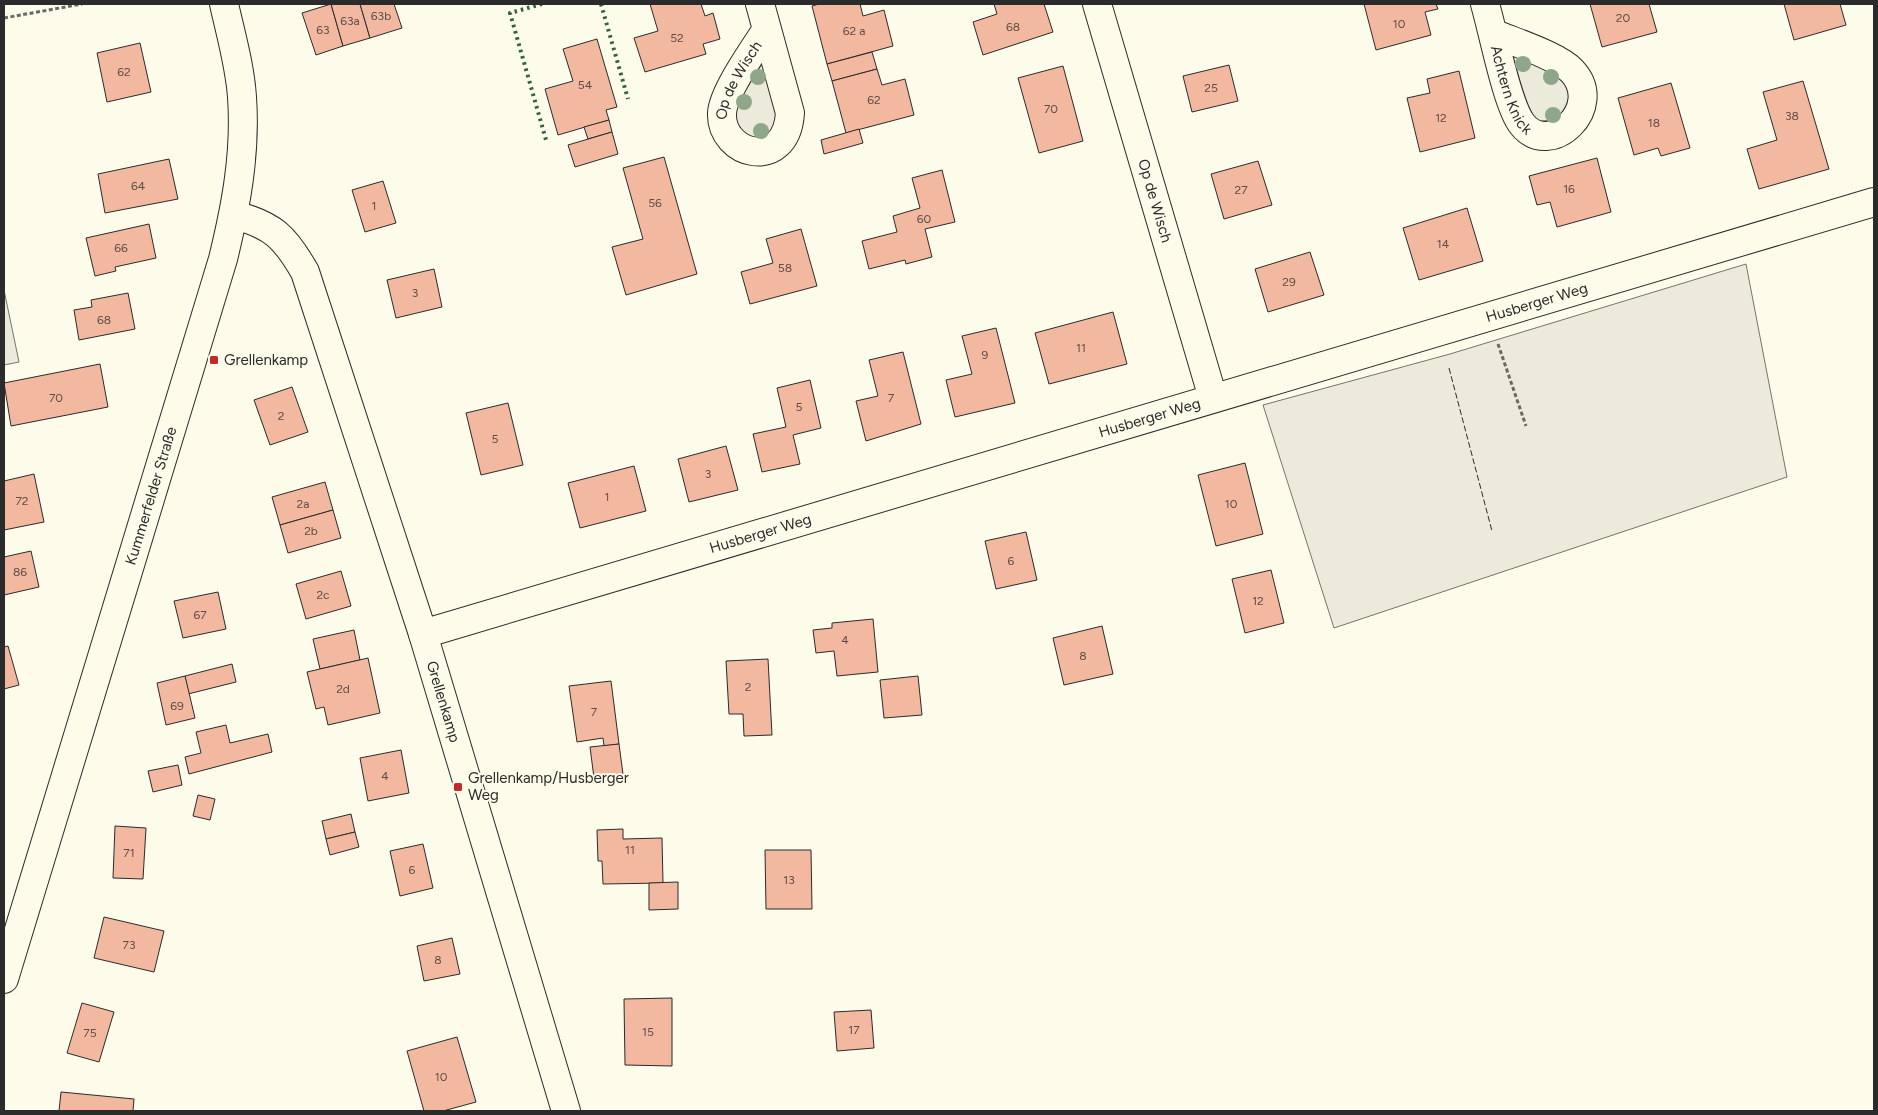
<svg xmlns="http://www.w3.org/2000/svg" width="1878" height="1115" font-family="Figtree,sans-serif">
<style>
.green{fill:#ecebdb;stroke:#74746e}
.parking{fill:#eceadb;stroke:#74746e}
.building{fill:#f2b8a0;stroke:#2b2b2b}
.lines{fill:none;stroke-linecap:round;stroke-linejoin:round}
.minor-casing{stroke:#2b2b2b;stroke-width:30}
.path{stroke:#6a6964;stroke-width:3;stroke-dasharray:4 2.5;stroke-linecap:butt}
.minor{stroke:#fdfbea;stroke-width:28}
.hedge{stroke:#34623c;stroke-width:4;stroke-dasharray:2.5 4;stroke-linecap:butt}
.fence{stroke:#2b2b2b;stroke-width:1;stroke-dasharray:6 2.5;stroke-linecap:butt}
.tree{fill:#8ea78a}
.poi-dot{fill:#c62828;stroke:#fdfbea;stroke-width:2}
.labels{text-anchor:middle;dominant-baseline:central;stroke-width:4;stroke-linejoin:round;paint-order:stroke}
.number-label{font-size:12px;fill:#5d4e48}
.street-label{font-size:15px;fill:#2b2b2b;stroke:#fdfbea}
.poi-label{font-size:15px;fill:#2b2b2b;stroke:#fdfbea;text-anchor:start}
</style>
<rect width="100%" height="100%" fill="#fdfbea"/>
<!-- green -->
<g class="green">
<path d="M1746 264 1787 477 1334 628 1263 405 1450 354Z"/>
<path d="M4 290 19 362 4 365Z"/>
</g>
<!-- parking -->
<g class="parking">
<path d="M1511 51 1553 69 1569 88 1570 101 1565 113 1556 120 1539 121 1525 108Z"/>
<path d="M765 59 778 113 770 135 760 141 741 132 734 119 736 106Z"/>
</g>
<!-- building -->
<g class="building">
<path d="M331 4 343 46 316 55 302 13Z"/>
<path d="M331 4H360L370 38 343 46Z"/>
<path d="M360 4H394L402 28 370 38Z"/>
<path d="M650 4H701L705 16 713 13 720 39 703 44 706 54 645 72 634 38 658 31Z"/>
<path d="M819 4H860L863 16 884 10 893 46 827 64 812 6Z"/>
<path d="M994 4H1044L1053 32 983 55 973 22 997 14Z"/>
<path d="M1364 4H1436L1438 9 1425 12 1431 35 1376 50Z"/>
<path d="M1590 4H1649L1657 32 1602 47Z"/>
<path d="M1784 4H1840L1846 25 1794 40Z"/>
<path d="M597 39 617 107 606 110 609 120 558 135 545 89 573 81 563 49Z"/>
<path d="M140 43 151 92 107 102 97 53Z"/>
<path d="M872 52 877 69 832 81 827 64Z"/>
<path d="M1229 65 1238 101 1192 112 1183 76Z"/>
<path d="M1063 66 1083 141 1039 153 1018 78Z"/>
<path d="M877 69 882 85 905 79 914 115 846 133 832 81Z"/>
<path d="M1459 71 1475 138 1420 152 1407 98 1430 93 1427 79Z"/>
<path d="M1803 81 1829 169 1759 189 1747 149 1777 140 1763 92Z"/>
<path d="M1671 83 1690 148 1661 156 1658 148 1634 155 1618 98Z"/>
<path d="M609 120 612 132 588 139 584 127Z"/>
<path d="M859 129 863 143 824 154 821 140Z"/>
<path d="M612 132 618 154 575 167 568 145Z"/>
<path d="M664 157 697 274 626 295 612 247 643 239 623 168Z"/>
<path d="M1597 158 1611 212 1557 227 1550 202 1537 205 1529 176Z"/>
<path d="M169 159 178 199 105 213 98 174Z"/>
<path d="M1258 161 1272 205 1224 219 1211 174Z"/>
<path d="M942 170 955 222 925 229 932 257 906 264 905 260 869 269 862 241 897 232 893 216 920 208 912 178Z"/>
<path d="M383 181 396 223 365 232 352 190Z"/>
<path d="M1467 208 1483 261 1419 280 1403 228Z"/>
<path d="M149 224 156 258 115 267 116 271 95 276 86 238Z"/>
<path d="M801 229 817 286 750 304 741 272 773 263 766 239Z"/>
<path d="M1310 252 1324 295 1268 312 1255 269Z"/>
<path d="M434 269 442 307 396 318 387 280Z"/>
<path d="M128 293 135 329 79 340 74 310 92 307 91 300Z"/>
<path d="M1113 312 1127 364 1049 384 1035 333Z"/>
<path d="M996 328 1015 403 955 417 946 380 972 374 962 336Z"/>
<path d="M903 352 921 424 866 441 856 401 878 396 869 360Z"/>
<path d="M100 364 108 407 11 426 4 383Z"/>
<path d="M810 380 821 428 793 435 800 464 762 472 753 434 786 427 777 388Z"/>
<path d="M292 387 308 432 270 445 254 400Z"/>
<path d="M508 403 523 465 481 475 466 413Z"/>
<path d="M726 446 738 490 689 502 678 459Z"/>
<path d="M1245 463 1263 534 1216 546 1198 475Z"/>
<path d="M634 466 646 511 580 528 568 483Z"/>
<path d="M34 474 44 522 4 530V481Z"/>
<path d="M325 482 333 510 280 525 272 497Z"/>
<path d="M333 510 341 538 288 553 280 525Z"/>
<path d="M1026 532 1037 580 996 589 985 541Z"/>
<path d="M31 551 39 587 4 595V557Z"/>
<path d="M1271 570 1284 623 1245 633 1232 579Z"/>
<path d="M341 571 351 606 306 619 296 584Z"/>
<path d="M218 592 226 629 183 638 174 601Z"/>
<path d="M873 619 878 672 837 676 834 651 816 653 813 630 832 628V623Z"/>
<path d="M1102 626 1113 674 1064 685 1053 638Z"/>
<path d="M354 630 360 660 320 669 313 639Z"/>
<path d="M8 646 19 685 4 689V647Z"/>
<path d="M368 658 380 713 328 725 324 707 316 709 307 672Z"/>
<path d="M768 659 772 735 744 736 743 714H729L726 661Z"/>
<path d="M232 664 236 682 188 694 185 676Z"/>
<path d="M185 676 195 718 166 725 157 683Z"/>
<path d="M918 676 922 715 884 718 880 680Z"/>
<path d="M611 681 619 744 604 746 603 738 577 742 569 686Z"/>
<path d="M226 725 230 743 268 734 272 752 189 774 185 757 201 753 196 732Z"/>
<path d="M619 744 623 774 594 778 590 747Z"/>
<path d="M401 750 409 793 368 801 360 758Z"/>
<path d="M178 765 182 785 153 792 148 771Z"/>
<path d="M198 795 215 799 210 820 193 816Z"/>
<path d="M351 814 355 832 326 839 322 821Z"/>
<path d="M115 826 146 828 143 879 113 878Z"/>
<path d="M623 829V839L662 838 663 883 603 884 602 861H598L597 830Z"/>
<path d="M355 832 359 847 330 855 326 839Z"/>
<path d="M423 844 433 888 400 896 390 851Z"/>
<path d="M765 850H811L812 909H766Z"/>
<path d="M678 882V909L649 910V883Z"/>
<path d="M104 917 164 931 154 972 94 958Z"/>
<path d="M452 938 460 974 424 981 417 946Z"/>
<path d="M672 998V1066L625 1065 624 999Z"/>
<path d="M82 1003 114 1012 99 1062 67 1053Z"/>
<path d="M871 1010 874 1048 837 1051 834 1012Z"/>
<path d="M457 1037 476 1102 443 1111H424L407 1051Z"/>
<path d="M61 1092 134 1099 133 1111H59Z"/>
</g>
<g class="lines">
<defs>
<g id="minor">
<path id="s1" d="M760 4 790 113C786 173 720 155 722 113 723 92 755 48 767 29"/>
<path id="s2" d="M1097 4 1213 398"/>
<path id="s3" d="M1485 4C1493 31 1507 105 1522 124 1550 160 1606 107 1572 71 1558 56 1514 42 1493 33"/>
<path id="s4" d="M234 215C273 225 285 237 305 272L423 634 566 1111"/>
<path id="s5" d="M423 634 1874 202"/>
<path id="s6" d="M4 979 223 259C236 206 246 153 242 97 240 66 231 35 224 4"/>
</g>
</defs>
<!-- minor casing -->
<use href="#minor" class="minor-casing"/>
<!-- path -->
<g class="path">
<path d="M4 18 82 4"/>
<path d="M1498 344 1526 426"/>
</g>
<!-- minor -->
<use href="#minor" class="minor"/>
<!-- hedge -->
<g class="hedge">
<path d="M542 4 510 13 546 140"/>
<path d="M601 4 628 99"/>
</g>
<!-- fence -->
<path class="fence" d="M1449 368 1492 531"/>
</g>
<!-- trees -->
<g class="tree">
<circle cx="1523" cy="64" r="8"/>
<circle cx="758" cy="77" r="8"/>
<circle cx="1551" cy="77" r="8"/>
<circle cx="744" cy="102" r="8"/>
<circle cx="1553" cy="115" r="8"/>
<circle cx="761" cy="131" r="8"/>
</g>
<!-- markers -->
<g class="poi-dot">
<rect x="209" y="355" width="10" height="10" rx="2.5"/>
<rect x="453" y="782" width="10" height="10" rx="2.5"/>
</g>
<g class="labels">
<!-- number labels -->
<g class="number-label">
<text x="381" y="16">63b</text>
<text x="1623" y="18">20</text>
<text x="350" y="21">63a</text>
<text x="1399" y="24">10</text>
<text x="1013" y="27">68</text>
<text x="323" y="30">63</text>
<text x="854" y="31">62 a</text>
<text x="677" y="38">52</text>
<text x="124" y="72">62</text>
<text x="585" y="85">54</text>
<text x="1211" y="88">25</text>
<text x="874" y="100">62</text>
<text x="1051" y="109">70</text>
<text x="1792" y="116">38</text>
<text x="1441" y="118">12</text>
<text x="1654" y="123">18</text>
<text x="138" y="186">64</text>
<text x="1569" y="189">16</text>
<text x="1241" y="190">27</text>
<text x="655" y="203">56</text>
<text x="374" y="206">1</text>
<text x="924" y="219">60</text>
<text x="1443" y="244">14</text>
<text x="121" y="248">66</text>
<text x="785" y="268">58</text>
<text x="1289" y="282">29</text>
<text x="415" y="293">3</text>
<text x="104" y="320">68</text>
<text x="1081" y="348">11</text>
<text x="985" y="355">9</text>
<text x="56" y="398">70</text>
<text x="891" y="398">7</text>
<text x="799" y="407">5</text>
<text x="281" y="416">2</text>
<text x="495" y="439">5</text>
<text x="708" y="474">3</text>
<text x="607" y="497">1</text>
<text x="22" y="501">72</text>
<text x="303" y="504">2a</text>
<text x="1231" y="504">10</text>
<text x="311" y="531">2b</text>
<text x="1011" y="561">6</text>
<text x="20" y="572">86</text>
<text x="323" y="595">2c</text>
<text x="1258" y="601">12</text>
<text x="200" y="615">67</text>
<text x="845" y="640">4</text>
<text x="1083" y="656">8</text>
<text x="748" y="687">2</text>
<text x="343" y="689">2d</text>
<text x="177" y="706">69</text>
<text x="594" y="712">7</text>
<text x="385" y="776">4</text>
<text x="630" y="850">11</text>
<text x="129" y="853">71</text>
<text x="412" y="870">6</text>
<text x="789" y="880">13</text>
<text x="129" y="945">73</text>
<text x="438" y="960">8</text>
<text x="854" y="1030">17</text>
<text x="648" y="1032">15</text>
<text x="90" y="1033">75</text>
<text x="441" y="1077">10</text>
</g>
<!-- street labels -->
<g class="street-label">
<text stroke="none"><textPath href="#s1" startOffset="264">Op de Wisch</textPath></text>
<text stroke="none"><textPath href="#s3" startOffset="90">Achtern Knick</textPath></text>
<text stroke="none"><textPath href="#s2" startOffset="205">Op de Wisch</textPath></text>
<text stroke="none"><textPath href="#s5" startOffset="1162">Husberger Weg</textPath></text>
<text stroke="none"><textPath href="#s5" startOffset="758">Husberger Weg</textPath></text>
<text stroke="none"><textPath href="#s6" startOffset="505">Kummerfelder Straße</textPath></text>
<text stroke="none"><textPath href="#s5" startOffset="352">Husberger Weg</textPath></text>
<text stroke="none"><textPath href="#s4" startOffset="546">Grellenkamp</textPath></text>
</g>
<!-- poi labels -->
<g class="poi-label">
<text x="224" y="360">Grellenkamp</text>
<text x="468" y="778">Grellenkamp/Husberger<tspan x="468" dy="17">Weg</tspan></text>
</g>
</g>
<!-- border -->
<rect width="1878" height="1115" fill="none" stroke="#2b2b2b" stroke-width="10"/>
</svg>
